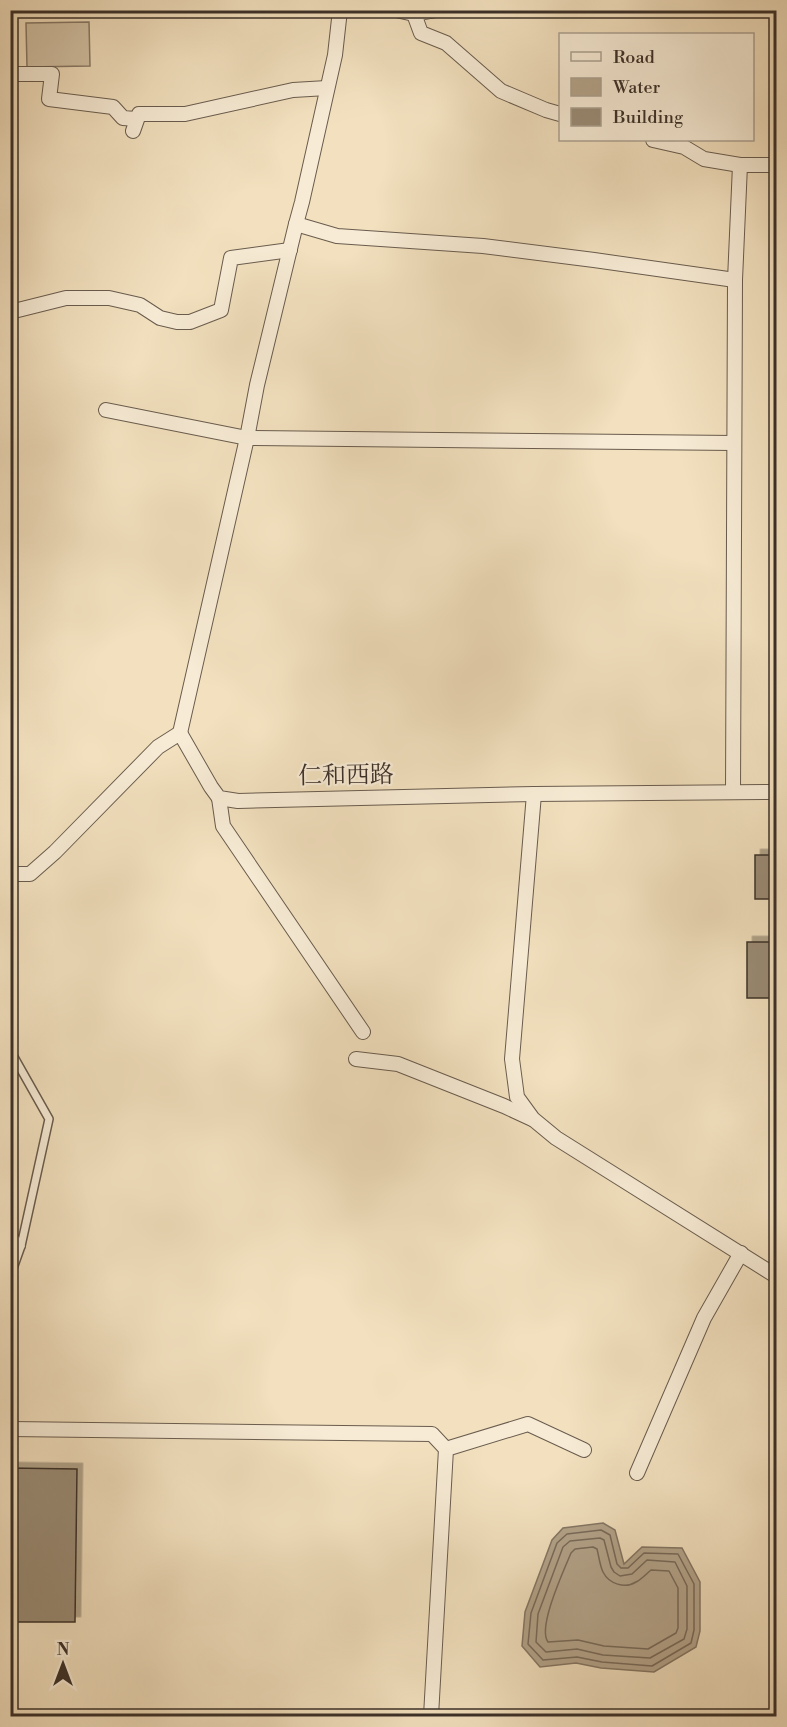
<svg xmlns="http://www.w3.org/2000/svg" width="787" height="1727" font-family="'Libre Bodoni','Noto Serif SC',serif">
<style>
.green{fill:#d3c2a5;stroke:#877967;stroke-width:1.5}
.water{fill:#b4a48b;stroke:#847664;stroke-width:1.5}
.lines{fill:none;stroke-linecap:round;stroke-linejoin:round}
.shore{stroke:#786a5a;stroke-width:1.5}
.building{fill:#9a8c76;stroke:#3b3029;stroke-width:1.5;filter:url(#shadow)}
.service-casing{stroke:#695c4e;stroke-width:10}
.minor-casing{stroke:#695c4e;stroke-width:16}
.service{stroke:#f7ebd5;stroke-width:7}
.minor{stroke:#f7ebd5;stroke-width:14}
.labels{text-anchor:middle;dominant-baseline:central;stroke-width:4.5;stroke-linejoin:round;paint-order:stroke}
.street-label{font-size:24px;fill:#3b3029;stroke:#f7ebd5}
</style>
<defs>
<filter id="shadow"><feDropShadow dx="5.5" dy="-5.5" stdDeviation="0" flood-color="#0004"/></filter>
</defs>
<rect width="100%" height="100%" fill="#f2e0be"/>
<filter id="stains"><feTurbulence type="fractalNoise" baseFrequency=".00333" numOctaves="4"/><feColorMatrix values="0 0 0 0 .2 0 0 0 0 .09 0 0 0 0 .02 0 0 0 .5 -.17"/></filter>
<radialGradient id="worn" r=".72"><stop offset=".6" stop-color="#630" stop-opacity="0"/><stop offset="1" stop-color="#630" stop-opacity=".3"/></radialGradient>
<!-- green -->
<path class="green" d="M89 22 90 66 27 67 26 23Z"/>
<!-- water -->
<path class="water" d="M603 1523 615 1530 624 1564 642 1547 682 1548 700 1582V1631L696 1647 654 1672 601 1668 576 1663 540 1667 522 1646 525 1612 552 1540 563 1528Z"/>
<g class="lines">
<!-- shore -->
<g class="shore">
<path d="M601 1530 610 1535 617 1564 621 1568H628L644 1553 678 1554 694 1584V1630L691 1643 652 1666 602 1662 577 1657 543 1660 528 1644 531 1613 557 1543 567 1534Z"/>
<path d="M600 1538 604 1540 611 1567 614 1572 620 1576 632 1574 647 1560 675 1562 687 1586V1629L684 1639 650 1658 603 1655 577 1649 546 1652 536 1642 538 1614 563 1547 570 1541Z"/>
<path d="M593 1547 597 1549C599 1557 600 1566 603 1572 609 1584 625 1589 636 1582 642 1579 646 1574 651 1570L669 1571 678 1588V1628L676 1633 648 1649 604 1646 578 1640 548 1642C537 1628 564 1570 571 1553L575 1549Z"/>
</g>
</g>
<!-- building -->
<g class="building">
<rect x="755" y="855" width="22" height="44"/>
<rect x="747" y="942" width="30" height="56"/>
<path d="M10 1468 77 1469 75 1622H10Z"/>
</g>
<g class="lines">
<defs>
<g id="service">
<path d="M10 1050 49 1119 21 1246 10 1277"/>
<path d="M10 1231 21 1246"/>
</g>
<g id="minor">
<path d="M396 10 414 14 436 10"/>
<path d="M414 14 421 33 446 43 501 91 546 110 560 114"/>
<path d="M10 72 15 74H52L49 99 113 107 123 118 136 119"/>
<path d="M133 131 139 114H185L293 90 327 88"/>
<path d="M653 140 684 147 704 159 740 165"/>
<path d="M296 224 337 236 483 246 594 260 735 280"/>
<path d="M10 312 66 298H109L140 305 160 318 177 322H190L221 310 231 258 290 250"/>
<path d="M106 410 247 438 734 443"/>
<path d="M180 733 247 438 257 385 296 224 302 202 335 55 340 10"/>
<path d="M733 791 735 280 740 165H776"/>
<path d="M534 794 512 1059 517 1097 533 1119 556 1138 776 1276"/>
<path d="M219 798 223 826 363 1032"/>
<path d="M10 874H30L55 852 158 747 180 733 211 787 219 798 238 801 534 794 776 792"/>
<path d="M356 1059 398 1064 504 1106 532 1119"/>
<path d="M10 1429 432 1434 446 1449 431 1716"/>
<path d="M446 1449 528 1424 584 1450"/>
<path d="M637 1473 704 1318 741 1253"/>
</g>
</defs>
<!-- service casing -->
<use href="#service" class="service-casing"/>
<!-- minor casing -->
<use href="#minor" class="minor-casing"/>
<!-- service -->
<use href="#service" class="service"/>
<!-- minor -->
<use href="#minor" class="minor"/>
</g>
<g class="labels">
<!-- street labels -->
<g class="street-label">
<text transform="translate(346 776) rotate(-1)">仁和西路</text>
</g>
</g>
<!-- margin -->
<rect width="787" height="1727" fill="none" stroke="#f2e0be" stroke-width="36"/>
<rect x="12" y="12" width="763" height="1703" fill="none" stroke="#3b3029" stroke-width="3"/>
<rect x="18" y="18" width="751" height="1691" fill="none" stroke="#3b3029" stroke-width="1.5"/>
<!-- legend -->
<rect x="559" y="33" width="195" height="108" fill="#f7ebd5" stroke="#aca090" stroke-width="1.5"/>
<rect x="571" y="52" width="30" height="9" fill="#f7ebd5" stroke="#aca090" stroke-width="1.5"/>
<text x="613" y="63" font-size="18" fill="#3b3029">Road</text>
<rect x="571" y="78" width="30" height="18" fill="#b4a48b" stroke="#aca090" stroke-width="1.5"/>
<text x="613" y="93" font-size="18" fill="#3b3029">Water</text>
<rect x="571" y="108" width="30" height="18" fill="#9a8c76" stroke="#aca090" stroke-width="1.5"/>
<text x="613" y="123" font-size="18" fill="#3b3029">Building</text>
<!-- north arrow -->
<g transform="translate(63 1664)" stroke="#f7ebd5" stroke-width="4.5" paint-order="stroke">
<path d="M0-4.5L10 22L0 15L-10 22Z" fill="#3b3029"/>
<text y="-9" font-size="16" font-weight="bold" text-anchor="middle" fill="#3b3029">N</text>
</g>
<rect width="100%" height="100%" filter="url(#stains)"/>
<rect width="100%" height="100%" fill="url(#worn)"/>
</svg>
